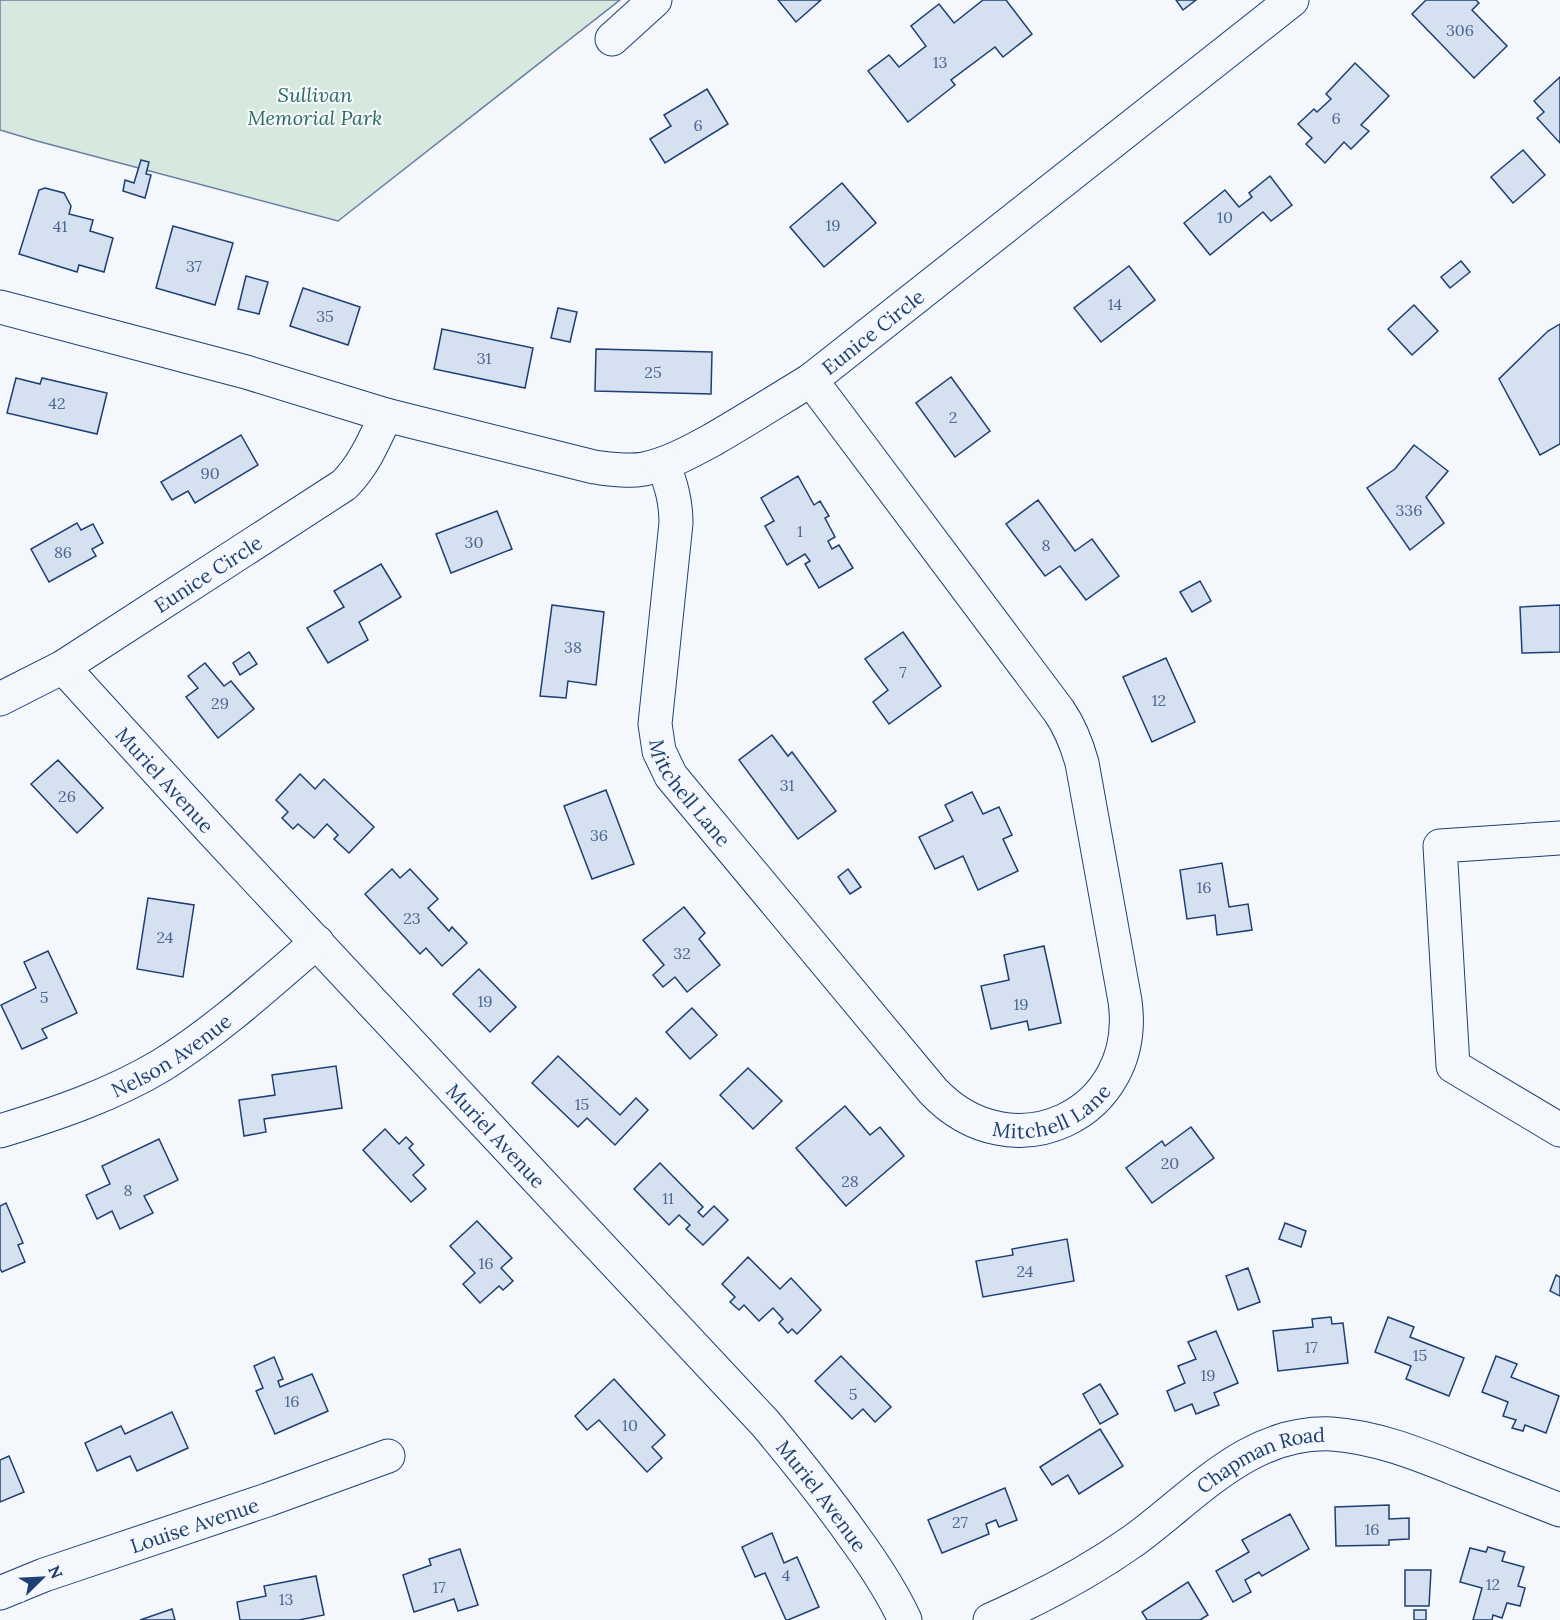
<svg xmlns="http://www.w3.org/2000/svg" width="1560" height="1620" font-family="Lora,serif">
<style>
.green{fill:#d7e8df;stroke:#687fa3;stroke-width:1.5}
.building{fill:#d5e0f0;stroke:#1d3f73;stroke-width:1.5}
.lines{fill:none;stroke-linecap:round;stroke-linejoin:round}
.minor-casing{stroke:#1d3f73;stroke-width:35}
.minor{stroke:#f4f7fb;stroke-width:33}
.labels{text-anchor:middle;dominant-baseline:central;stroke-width:4.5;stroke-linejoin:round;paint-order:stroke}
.number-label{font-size:16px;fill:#4b6792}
.park-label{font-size:20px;font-style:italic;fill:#2c6c60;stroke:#f4f7fb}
.street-label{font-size:20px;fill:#1d3f73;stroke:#f4f7fb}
</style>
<rect width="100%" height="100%" fill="#f4f7fb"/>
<!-- green -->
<path class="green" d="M0 0H620L338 221 37 141 0 130Z"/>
<!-- building -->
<g class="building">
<path d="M778 0H821L796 22Z"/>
<path d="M983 0H1006L1032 34 1003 57 995 47 951 80 955 85 908 122 868 71 889 55 899 67 926 46 911 26 939 4 954 23Z"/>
<path d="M1176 0H1196L1183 10Z"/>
<path d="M1426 0H1476L1479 3 1472 10 1507 46 1474 78 1412 14Z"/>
<path d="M1355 63 1389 96 1361 125 1369 131 1351 149 1344 142 1325 163 1306 144 1312 138 1298 124 1314 109 1317 112 1331 99 1326 94Z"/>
<path d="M1560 77V143L1537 118 1544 112 1534 101Z"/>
<path d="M707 89 728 124 665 163 650 139 671 126 664 115Z"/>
<path d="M1523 150 1545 175 1513 203 1491 177Z"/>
<path d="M141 160 149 162 146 174 151 175 145 198 123 191 125 180 134 183Z"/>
<path d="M1270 176 1292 205 1271 221 1263 212 1210 255 1184 223 1225 190 1239 207 1252 197 1249 193Z"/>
<path d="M842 183 876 223 824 267 790 227Z"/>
<path d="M45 188 64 193 71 206 69 214 93 220 90 231 113 238 104 272 79 265 77 272 19 254 39 190Z"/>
<path d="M173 226 233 243 215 305 156 288Z"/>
<path d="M1461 261 1470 272 1450 288 1441 277Z"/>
<path d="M1129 266 1155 300 1101 342 1074 308Z"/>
<path d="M246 276 268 282 259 314 238 309Z"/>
<path d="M303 288 360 307 348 345 290 326Z"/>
<path d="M1414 305 1438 331 1412 355 1388 329Z"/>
<path d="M558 308 577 312 570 342 551 338Z"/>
<path d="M1560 324V444L1540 455 1499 379 1548 331Z"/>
<path d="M442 329 533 348 525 388 434 369Z"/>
<path d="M596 349 712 352 711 394 595 391Z"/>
<path d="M951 377 990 431 955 457 916 403Z"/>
<path d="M16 378 40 384 42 378 107 393 97 434 7 413Z"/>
<path d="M241 435 258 465 195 503 188 491 172 500 161 482Z"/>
<path d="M1414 445 1448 471 1426 497 1444 523 1410 550 1367 488 1395 469Z"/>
<path d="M798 476 814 505 820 501 829 516 825 518 835 537 828 541 832 549 839 545 853 568 819 588 805 564 810 561 805 554 787 565 765 526 774 521 761 498Z"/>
<path d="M1038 500 1075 551 1092 539 1119 576 1086 600 1060 566 1045 576 1006 524Z"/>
<path d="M497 511 512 549 451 573 436 534Z"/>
<path d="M77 523 81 530 93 524 103 543 92 549 96 556 49 582 31 549Z"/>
<path d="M381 564 401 597 359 622 368 640 328 663 307 628 344 607 334 591Z"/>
<path d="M1200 581 1211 601 1192 612 1180 592Z"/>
<path d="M552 605 604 612 596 685 568 681 566 698 540 696Z"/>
<path d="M1560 605V652L1522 653 1520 607Z"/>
<path d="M903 632 941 686 889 724 873 702 888 690 865 659Z"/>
<path d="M249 652 257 664 240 675 233 663Z"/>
<path d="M1166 658 1195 722 1152 742 1123 677Z"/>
<path d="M205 663 224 686 231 681 254 709 218 738 186 697 198 688 188 676Z"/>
<path d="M772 735 788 756 792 752 836 811 798 839 739 760Z"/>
<path d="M58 760 103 808 77 833 31 784Z"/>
<path d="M300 774 315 789 324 779 374 827 349 853 334 839 338 835 327 824 314 838 298 824 293 829 282 818 288 812 276 800Z"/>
<path d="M606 790 634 864 592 879 564 806Z"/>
<path d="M972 792 983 814 999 807 1012 835 1003 839 1018 871 978 890 963 856 935 869 919 837 953 821 945 805Z"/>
<path d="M1222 863 1229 907 1248 904 1252 930 1217 935 1215 915 1187 919 1180 870Z"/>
<path d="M392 869 400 878 410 869 438 899 428 908 449 931 452 927 467 943 442 966 426 948 420 954 365 894Z"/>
<path d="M848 869 861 887 850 894 838 877Z"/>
<path d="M148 898 194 905 183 977 137 969Z"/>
<path d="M684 907 705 933 699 939 720 965 687 992 675 977 663 987 653 975 664 965 643 940Z"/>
<path d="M1044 946 1061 1023 1029 1030 1027 1021 991 1029 981 986 1009 980 1004 955Z"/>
<path d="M48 951 77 1013 42 1029 47 1038 22 1049 1 1005 36 988 24 962Z"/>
<path d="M479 969 516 1007 490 1032 453 994Z"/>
<path d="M692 1008 717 1035 690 1059 666 1032Z"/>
<path d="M558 1056 620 1115 636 1098 648 1110 615 1145 587 1118 578 1127 532 1083Z"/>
<path d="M336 1066 342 1108 264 1119 266 1132 244 1136 239 1100 275 1095 272 1075Z"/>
<path d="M748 1068 782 1101 753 1129 720 1095Z"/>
<path d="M845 1106 870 1135 880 1127 904 1156 846 1206 796 1148Z"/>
<path d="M1191 1127 1214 1158 1152 1203 1126 1168 1162 1141 1165 1146Z"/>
<path d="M385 1129 399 1144 406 1137 413 1144 409 1148 424 1165 413 1175 426 1189 411 1202 363 1150Z"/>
<path d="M159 1139 178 1180 144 1196 153 1213 120 1229 112 1211 97 1219 86 1195 110 1184 102 1166Z"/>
<path d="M660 1163 703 1207 698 1212 703 1217 714 1206 728 1220 703 1245 686 1229 690 1225 679 1215 669 1225 634 1189Z"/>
<path d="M6 1203 23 1243 18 1245 25 1262 2 1272 0 1269V1206Z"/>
<path d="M477 1221 512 1258 501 1268 513 1281 503 1290 499 1286 480 1303 463 1284 475 1273 450 1246Z"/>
<path d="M1285 1223 1306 1231 1301 1247 1279 1239Z"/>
<path d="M1067 1239 1074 1281 983 1297 976 1261 1013 1255 1012 1249Z"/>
<path d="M748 1257 780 1289 791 1278 821 1310 797 1334 792 1329 788 1333 779 1323 783 1319 773 1308 759 1321 744 1305 739 1310 730 1302 735 1297 722 1284Z"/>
<path d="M1248 1268 1260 1302 1238 1310 1226 1276Z"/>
<path d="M1556 1275 1560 1277V1296L1550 1291Z"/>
<path d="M1331 1317 1332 1324 1343 1323 1348 1363 1278 1371 1273 1331 1313 1327 1312 1319Z"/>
<path d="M1388 1317 1414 1327 1410 1337 1464 1358 1449 1396 1406 1379 1411 1366 1375 1352Z"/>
<path d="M1216 1331 1238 1383 1214 1393 1219 1405 1196 1414 1192 1404 1175 1411 1167 1391 1185 1383 1178 1366 1196 1359 1188 1342Z"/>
<path d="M841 1356 891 1407 875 1422 863 1409 852 1419 815 1381Z"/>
<path d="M1496 1356 1517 1364 1511 1377 1559 1396 1546 1433 1525 1425 1523 1431 1512 1428 1516 1420 1503 1416 1508 1402 1482 1392Z"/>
<path d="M274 1357 283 1379 278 1381 280 1387 312 1374 328 1411 275 1434 256 1391 263 1388 254 1366Z"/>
<path d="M614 1379 665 1435 652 1447 662 1458 647 1472 599 1420 587 1430 575 1416Z"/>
<path d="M1100 1384 1118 1414 1100 1424 1083 1394Z"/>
<path d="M172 1412 188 1448 137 1471 130 1456 97 1471 85 1443 121 1426 125 1434Z"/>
<path d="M1100 1429 1123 1466 1079 1494 1068 1475 1052 1485 1040 1467Z"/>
<path d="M9 1456 24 1492 0 1502V1460Z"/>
<path d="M1005 1488 1017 1520 999 1527 996 1520 986 1524 989 1534 942 1553 928 1520Z"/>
<path d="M1389 1505V1519L1409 1518V1539L1389 1540V1545L1336 1546 1335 1507Z"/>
<path d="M1290 1514 1309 1549 1262 1576 1259 1572 1245 1580 1251 1592 1233 1602 1216 1571 1249 1552 1242 1540Z"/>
<path d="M772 1533 784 1563 797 1557 819 1607 788 1620H786L765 1573 755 1577 742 1547Z"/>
<path d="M1488 1547 1505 1552 1502 1561 1524 1567 1518 1586 1525 1588 1520 1606 1507 1603 1502 1618 1493 1615 1492 1620H1473L1482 1588 1460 1582 1470 1548 1486 1552Z"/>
<path d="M460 1549 478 1605 458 1611 454 1599 414 1612 403 1575 431 1565 429 1559Z"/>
<path d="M1405 1570H1431L1429 1606H1405Z"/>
<path d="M316 1576 324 1615 299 1620H240L237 1602 266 1596 264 1586Z"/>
<path d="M1188 1582 1208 1615 1200 1620H1147L1142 1612Z"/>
<path d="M172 1609 175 1620H140Z"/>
<rect x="1414" y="1610" width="12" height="10"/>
</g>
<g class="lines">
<defs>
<g id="minor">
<path d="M612 39 655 0"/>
<path id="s1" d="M0 307 246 372 386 415 594 467C610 469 627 472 644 469 668 464 690 452 712 440 745 421 778 400 811 380L1292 0"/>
<path id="s2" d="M663 464C671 484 676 501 676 523L655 724 659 751 671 776 933 1091C1012 1175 1141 1115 1125 1001L1082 763C1077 745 1070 727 1059 711L811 380"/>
<path id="s3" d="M63 667 214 833 765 1423C796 1460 826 1497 854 1537 873 1563 891 1590 905 1620"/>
<path id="s4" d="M0 699 63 667 344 485C364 465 374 441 386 415"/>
<path d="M1560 838 1440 846 1453 1066 1560 1130"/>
<path id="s5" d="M0 1131C56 1114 112 1095 162 1065 218 1030 267 985 317 942"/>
<path id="s6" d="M0 1593 44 1575 267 1500 388 1456"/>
<path id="s7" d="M990 1620C1040 1598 1089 1572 1133 1541 1195 1496 1249 1430 1332 1434 1376 1437 1418 1454 1458 1470 1492 1483 1526 1497 1560 1510"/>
</g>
</defs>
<!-- minor casing -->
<use href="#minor" class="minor-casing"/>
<!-- minor -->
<use href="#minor" class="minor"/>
</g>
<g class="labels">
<!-- number labels -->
<g class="number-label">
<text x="1460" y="30">306</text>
<text x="940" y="62">13</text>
<text x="1336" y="118">6</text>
<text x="698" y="125">6</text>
<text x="1225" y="217">10</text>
<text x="833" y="225">19</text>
<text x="60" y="226">41</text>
<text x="194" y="266">37</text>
<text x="1115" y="304">14</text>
<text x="325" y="316">35</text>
<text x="484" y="358">31</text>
<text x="653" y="372">25</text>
<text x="57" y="403">42</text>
<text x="953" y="417">2</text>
<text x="210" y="473">90</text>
<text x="1409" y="510">336</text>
<text x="800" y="531">1</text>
<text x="474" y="542">30</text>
<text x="1046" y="545">8</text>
<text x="63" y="552">86</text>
<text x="573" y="647">38</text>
<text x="903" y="672">7</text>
<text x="1159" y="700">12</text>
<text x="220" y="703">29</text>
<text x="787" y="785">31</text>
<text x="67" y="796">26</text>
<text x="599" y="835">36</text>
<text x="1204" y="887">16</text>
<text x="412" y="918">23</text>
<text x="165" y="937">24</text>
<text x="682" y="953">32</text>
<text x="44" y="997">5</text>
<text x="485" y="1001">19</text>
<text x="1021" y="1004">19</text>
<text x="582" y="1104">15</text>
<text x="1170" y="1163">20</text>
<text x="850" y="1181">28</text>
<text x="128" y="1190">8</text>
<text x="668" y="1198">11</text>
<text x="486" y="1263">16</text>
<text x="1025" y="1271">24</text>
<text x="1311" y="1347">17</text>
<text x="1420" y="1355">15</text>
<text x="1208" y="1375">19</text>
<text x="853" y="1394">5</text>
<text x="292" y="1401">16</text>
<text x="630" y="1425">10</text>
<text x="960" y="1522">27</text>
<text x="1372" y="1529">16</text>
<text x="786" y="1575">4</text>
<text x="1493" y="1584">12</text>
<text x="439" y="1587">17</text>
<text x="286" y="1599">13</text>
</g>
<!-- park labels -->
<g class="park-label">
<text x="315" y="94">Sullivan<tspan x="315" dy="23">Memorial Park</tspan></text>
</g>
<!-- street labels -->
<g class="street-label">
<text stroke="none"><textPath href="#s1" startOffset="934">Eunice Circle</textPath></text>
<text stroke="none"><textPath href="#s4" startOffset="243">Eunice Circle</textPath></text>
<text stroke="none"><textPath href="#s3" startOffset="152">Muriel Avenue</textPath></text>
<text stroke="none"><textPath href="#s2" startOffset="342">Mitchell Lane</textPath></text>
<text stroke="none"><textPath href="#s5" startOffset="188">Nelson Avenue</textPath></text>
<text stroke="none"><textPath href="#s2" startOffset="862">Mitchell Lane</textPath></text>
<text stroke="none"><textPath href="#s3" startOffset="638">Muriel Avenue</textPath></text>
<text stroke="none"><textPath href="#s7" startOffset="318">Chapman Road</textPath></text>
<text stroke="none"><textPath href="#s3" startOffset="1124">Muriel Avenue</textPath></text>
<text stroke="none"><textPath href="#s6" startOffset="206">Louise Avenue</textPath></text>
</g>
</g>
<!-- north arrow -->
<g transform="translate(42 1578) rotate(66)" stroke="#f4f7fb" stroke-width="4.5" paint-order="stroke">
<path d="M0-4.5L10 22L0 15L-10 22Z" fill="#1d3f73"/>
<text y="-9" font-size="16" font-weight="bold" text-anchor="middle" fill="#1d3f73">N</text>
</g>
</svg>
